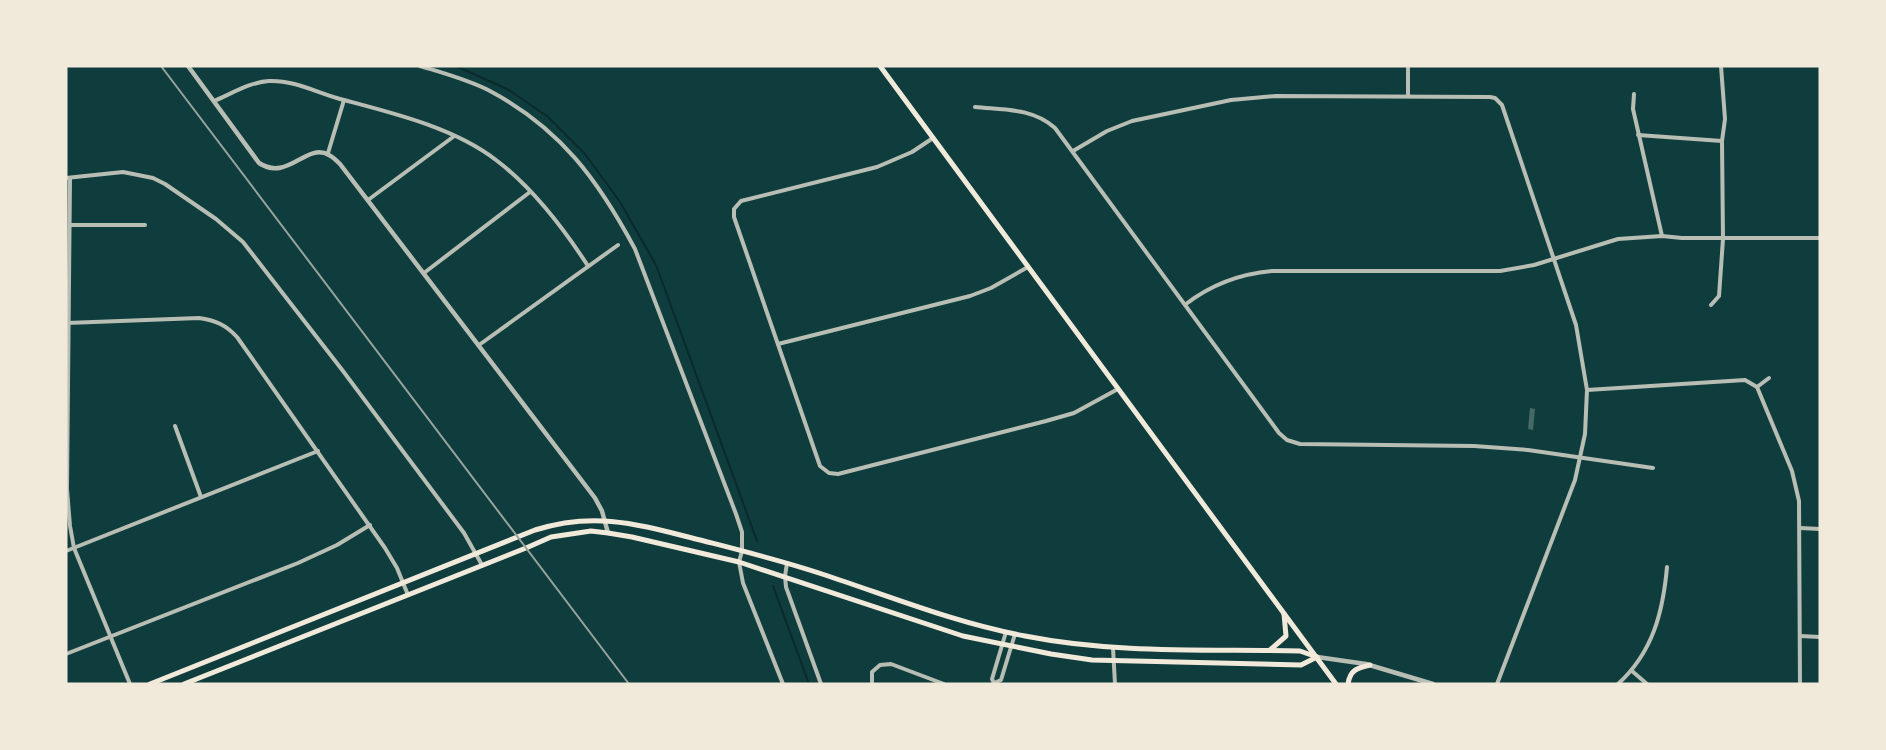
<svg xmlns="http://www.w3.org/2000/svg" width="1886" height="750" font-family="'Exo 2',sans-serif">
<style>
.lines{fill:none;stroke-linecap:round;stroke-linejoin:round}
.stream{stroke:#0a2a2b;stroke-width:2}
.building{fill:#486865}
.minor{stroke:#b8beb3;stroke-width:4}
.tertiary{stroke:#b8beb3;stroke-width:4.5}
.secondary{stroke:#f1e9da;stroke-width:5}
.primary{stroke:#f1e9da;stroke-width:5}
.rail{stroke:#97a49c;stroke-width:2}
</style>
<rect width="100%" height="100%" fill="#0f3d3e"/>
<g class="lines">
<!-- stream -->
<g class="stream">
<path d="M456 66 509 90 548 117 585 154 620 202 656 265 757 541"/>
<path d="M773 586 809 684"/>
</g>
</g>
<!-- building -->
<path class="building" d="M1530 408 1535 409 1533 430 1528 429Z"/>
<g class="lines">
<!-- minor -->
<g class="minor">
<path d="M420 66C443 73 469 80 490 91 561 129 598 180 635 249L736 514 742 532V551L739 562 743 583 783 684"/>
<path d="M1634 94 1633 109 1662 236"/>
<path d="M1408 96V66"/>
<path d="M214 101C231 94 250 82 269 81 296 80 319 94 344 100 393 113 455 128 496 160 533 188 562 226 588 266"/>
<path d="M975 107C1004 110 1033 108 1055 128L1279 433 1287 440 1300 444 1474 446 1528 450 1653 468"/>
<path d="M1638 135 1722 141"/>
<path d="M933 138 912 152 877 167 741 201 734 209V217L820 466 829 473 838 474 1046 421 1074 413 1118 389"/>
<path d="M1073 151 1107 131 1132 121 1231 100 1276 96 1490 97 1495 98 1502 105 1576 325 1587 390 1585 434 1575 480 1497 684"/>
<path d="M328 153 344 100"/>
<path d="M66 178 123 172 153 178 165 184 216 219 243 242 343 371 464 533 482 565"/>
<path d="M70 178 67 489 70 526 74 548 130 684"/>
<path d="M368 200 453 137"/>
<path d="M70 225H145"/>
<path d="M424 273 530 192"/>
<path d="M1186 304C1212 284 1239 274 1272 271H1500L1534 265 1618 239 1662 236 1682 238H1820"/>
<path d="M1711 305 1719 296 1723 239 1722 141 1725 119 1721 66"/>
<path d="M67 323 199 318C215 320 226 325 237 337L385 548 397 568 408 595"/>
<path d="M778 344 970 296 991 288 1028 267"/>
<path d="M479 345 618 245"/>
<path d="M1757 387 1769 378"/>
<path d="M1587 390 1745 380 1757 387 1792 471 1799 501 1800 684"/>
<path d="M175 426 201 497"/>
<path d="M1800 528 1820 529"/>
<path d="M66 551 318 451"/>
<path d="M787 563 785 576 786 587 821 684"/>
<path d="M1006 632 992 679 994 683 1001 680 1015 634"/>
<path d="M1800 636 1820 637"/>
<path d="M1113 648 1115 684"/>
<path d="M66 654 298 563 337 545 370 525"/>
<path d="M1632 671 1647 684"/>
<path d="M872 684V672L880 665 891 664 944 684"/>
<path d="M1618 684C1653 652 1663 612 1667 567"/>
</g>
<!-- tertiary -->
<g class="tertiary">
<path d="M188 66 259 163C288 182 306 142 329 155 333 157 337 161 340 164L595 498 602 511 608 533"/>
<path d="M1317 657 1366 664 1433 684"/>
</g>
<!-- secondary -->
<g class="secondary">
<path d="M150 684 535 530C598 510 643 526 704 541 743 551 783 561 822 574 889 596 955 623 1025 636 1116 654 1208 649 1300 651L1317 657"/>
<path d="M184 684 526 548 551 537 591 531 608 533 632 537 739 562 963 636 1051 654 1092 660 1301 665 1317 657"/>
</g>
<!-- primary -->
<g class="primary">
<path d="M880 66 1336 684"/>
<path d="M1270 650 1286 636 1284 614"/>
<path d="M1348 684C1350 670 1357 668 1370 665"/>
</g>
<!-- rail -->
<path class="rail" d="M161 66 629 684"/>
</g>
<!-- border -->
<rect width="1886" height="750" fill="none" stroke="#f1e9da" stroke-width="135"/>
</svg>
